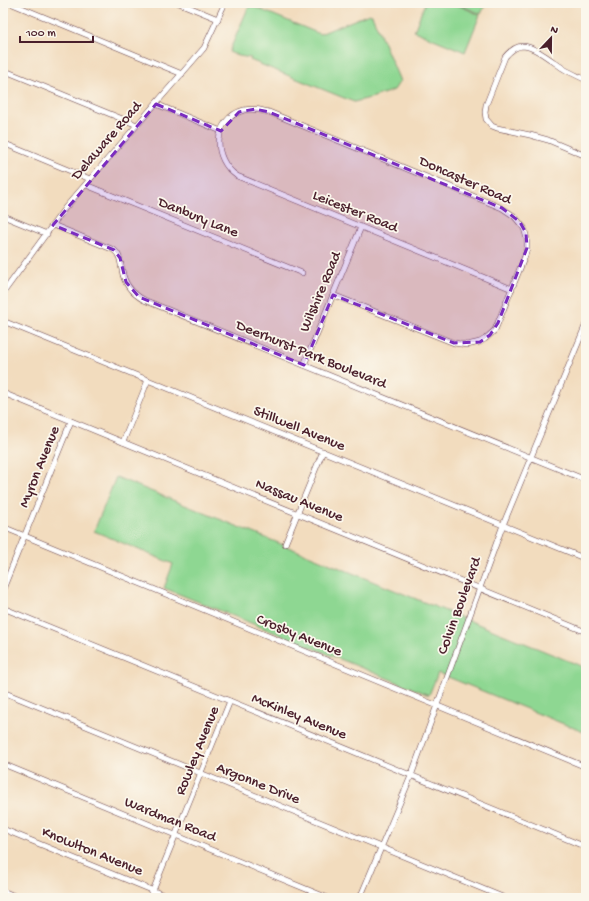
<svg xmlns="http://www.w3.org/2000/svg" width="589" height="901" font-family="'Gochi Hand',sans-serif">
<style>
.green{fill:#8ed792;stroke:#6c7b5e}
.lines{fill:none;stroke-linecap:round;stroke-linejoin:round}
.minor-casing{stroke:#633b41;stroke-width:6}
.minor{stroke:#fff;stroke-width:5}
.marked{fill:#7b2cbf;fill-opacity:0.2;stroke:#7b2cbf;stroke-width:3;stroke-dasharray:8 5;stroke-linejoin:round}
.labels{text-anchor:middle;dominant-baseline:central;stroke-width:3.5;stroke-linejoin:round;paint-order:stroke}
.street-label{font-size:15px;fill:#4a1f2b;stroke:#fbf7ec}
</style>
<rect width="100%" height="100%" fill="#fbf7ec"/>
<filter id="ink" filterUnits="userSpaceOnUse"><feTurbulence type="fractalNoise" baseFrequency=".025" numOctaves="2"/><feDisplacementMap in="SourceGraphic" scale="8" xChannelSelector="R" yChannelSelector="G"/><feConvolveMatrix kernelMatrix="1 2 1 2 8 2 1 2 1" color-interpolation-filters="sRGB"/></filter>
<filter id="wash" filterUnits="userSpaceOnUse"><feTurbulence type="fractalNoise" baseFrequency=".012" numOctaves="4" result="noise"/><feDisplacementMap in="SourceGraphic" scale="16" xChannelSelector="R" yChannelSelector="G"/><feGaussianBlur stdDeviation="0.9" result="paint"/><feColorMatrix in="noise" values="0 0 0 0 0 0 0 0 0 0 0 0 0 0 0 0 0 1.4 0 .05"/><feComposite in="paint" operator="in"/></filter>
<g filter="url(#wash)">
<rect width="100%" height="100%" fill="#f2dcbe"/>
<!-- green -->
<g class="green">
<path d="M425 3H453L480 15 465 52 414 31Z"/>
<path d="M455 3H486L481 14Z"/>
<path d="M252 6 320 34 369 14 372 15 400 81 394 90 374 97 354 102 250 60 251 58 239 56 229 52 248 8Z"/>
<path d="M116 477 586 668V733L438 673 429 695 164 588 173 564 94 531Z"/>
</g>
</g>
<g filter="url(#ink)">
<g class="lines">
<defs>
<g id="minor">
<path d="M10 3 182 74"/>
<path d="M179 3 218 19"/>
<path d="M3 70 137 125"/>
<path d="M586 80C578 76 571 73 564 69 553 62 536 47 523 46 516 46 510 51 505 57L486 105 485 112 486 119 492 126 497 128 530 135 548 140 586 156"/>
<path d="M156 104 221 131"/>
<path d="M3 143 90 179"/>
<path d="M86 185 302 273"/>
<path d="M3 216 47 234"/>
<path d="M53 225 114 250C121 256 120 262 122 270 124 284 133 294 144 300L586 480"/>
<path d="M3 293 65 208 204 48 225 3"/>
<path d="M333 295 454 343 467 345 480 342 485 339 495 330 525 256 527 248V239L524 228 514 216 502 208 269 112C261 110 253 108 244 110 212 119 212 159 237 176L512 289"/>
<path d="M3 321 586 559"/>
<path d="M304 365 361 227"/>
<path d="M3 393 586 632"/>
<path d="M123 442 148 380"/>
<path d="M3 527 586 767"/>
<path d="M285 544 323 451"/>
<path d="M3 589 71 421"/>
<path d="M3 608 586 847"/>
<path d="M3 692 505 898"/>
<path d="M3 764 328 898"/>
<path d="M3 829 171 898"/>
<path d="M3 891 19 898"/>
<path d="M150 898 230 701"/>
<path d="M360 898 411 776 503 525 586 324"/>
</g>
</defs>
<!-- minor casing -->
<use href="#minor" class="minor-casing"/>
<!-- minor -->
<use href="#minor" class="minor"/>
</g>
</g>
<!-- marked area -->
<path class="marked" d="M156 104 221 131 239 112 255 109 269 112 502 208 520 222 526 233 527 248 498 323 490 335 480 342 454 343 333 295 304 365 139 297 126 282 120 258 114 250 53 225Z"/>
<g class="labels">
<!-- street labels -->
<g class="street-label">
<text transform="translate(107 141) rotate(-49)">Delaware Road</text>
<text transform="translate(465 181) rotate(24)">Doncaster Road</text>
<text transform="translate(355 212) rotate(22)">Leicester Road</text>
<text transform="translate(198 218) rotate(22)">Danbury Lane</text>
<text transform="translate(321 292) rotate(-67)">Wilshire Road</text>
<text transform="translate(311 355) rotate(22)">Deerhurst Park Boulevard</text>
<text transform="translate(299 429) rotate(22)">Stillwell Avenue</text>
<text transform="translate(40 467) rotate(-68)">Myron Avenue</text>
<text transform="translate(299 501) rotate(22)">Nassau Avenue</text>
<text transform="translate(460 606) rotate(-70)">Colvin Boulevard</text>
<text transform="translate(299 636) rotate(22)">Crosby Avenue</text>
<text transform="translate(299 717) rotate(22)">McKinley Avenue</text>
<text transform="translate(198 751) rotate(-68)">Rowley Avenue</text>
<text transform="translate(258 784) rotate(22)">Argonne Drive</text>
<text transform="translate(170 820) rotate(22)">Wardman Road</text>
<text transform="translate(92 852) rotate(22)">Knowlton Avenue</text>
</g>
</g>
<!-- margin -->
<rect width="589" height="901" fill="none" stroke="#fbf7ec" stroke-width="16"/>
<!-- north arrow -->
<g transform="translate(551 38) rotate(22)" stroke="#fbf7ec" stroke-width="3" paint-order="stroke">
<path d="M0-3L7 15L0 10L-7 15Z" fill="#4a1f2b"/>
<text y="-6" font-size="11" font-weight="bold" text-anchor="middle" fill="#4a1f2b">N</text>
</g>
<!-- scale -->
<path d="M20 36v6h73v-6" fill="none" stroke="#4a1f2b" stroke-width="2"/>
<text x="26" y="36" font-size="12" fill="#4a1f2b" stroke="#fbf7ec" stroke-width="3" paint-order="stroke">100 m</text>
</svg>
